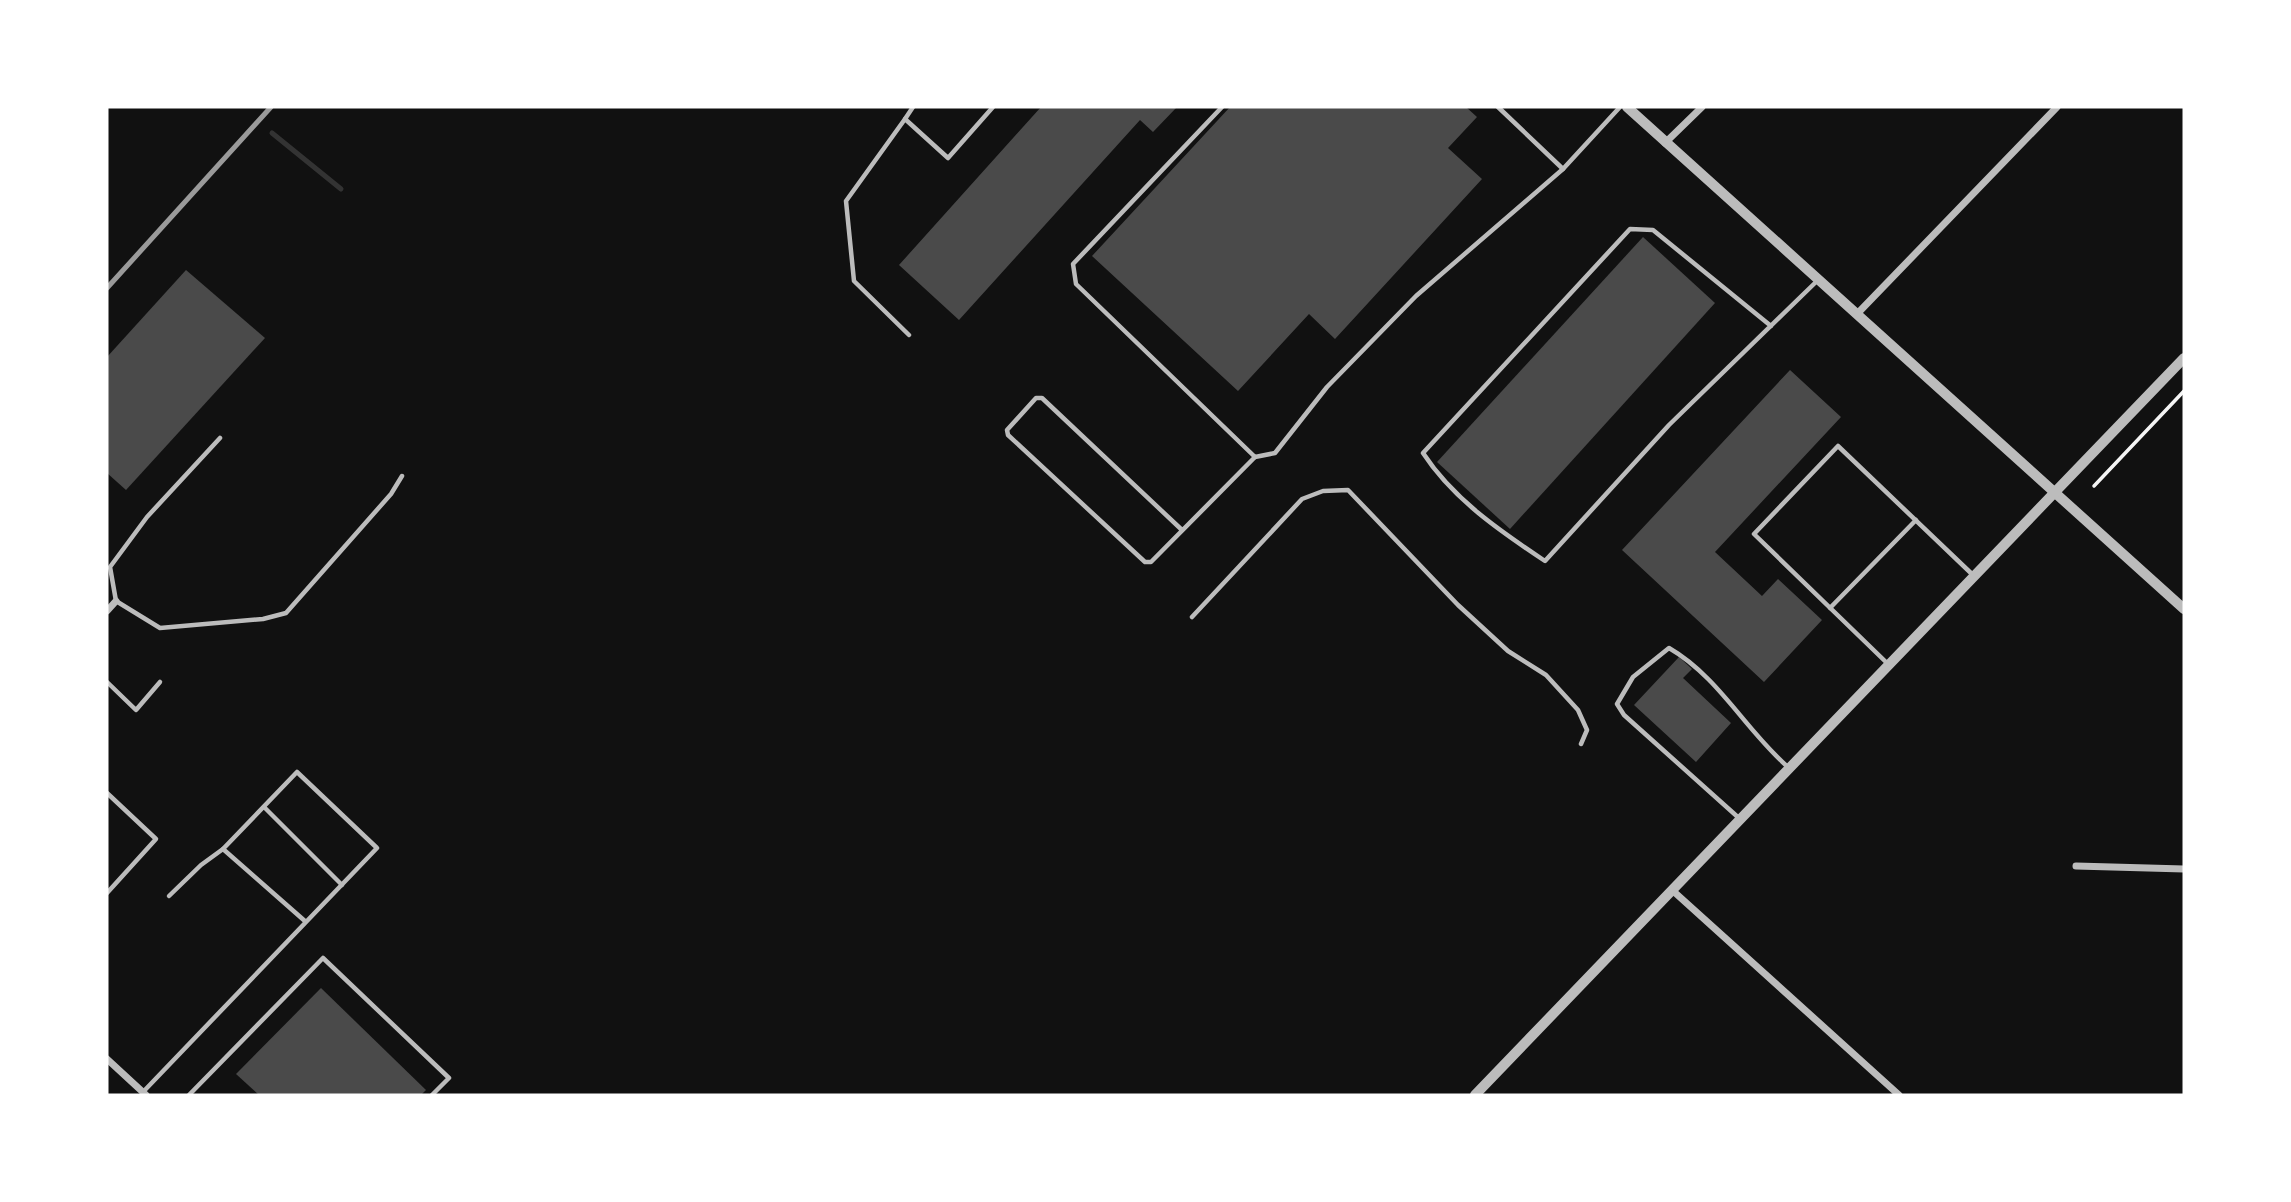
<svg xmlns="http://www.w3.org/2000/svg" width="2291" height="1202" font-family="Rubik,sans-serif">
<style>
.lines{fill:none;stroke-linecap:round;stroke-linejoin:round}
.stream{stroke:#333;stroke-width:5}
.building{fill:#4a4a4a}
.path{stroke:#f5f5f5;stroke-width:3.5}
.service{stroke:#bcbcbc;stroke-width:4.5}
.minor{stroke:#bcbcbc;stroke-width:7}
.tertiary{stroke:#bcbcbc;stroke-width:10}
.rail{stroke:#9a9a9a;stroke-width:5}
</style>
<rect width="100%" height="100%" fill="#111"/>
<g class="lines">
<!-- stream -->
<path class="stream" d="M272 133 341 189"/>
</g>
<!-- building -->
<g class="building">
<path d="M1041 107H1177L1153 132 1140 120 959 320 899 265Z"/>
<path d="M1230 107H1466L1477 117 1448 148 1482 179 1335 339 1309 314 1238 391 1092 256Z"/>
<path d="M1643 237 1715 303 1510 529 1437 462Z"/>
<path d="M186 270 265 338 126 490 107 473V357Z"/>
<path d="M1790 370 1841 417 1715 552 1762 596 1778 579 1822 620 1764 682 1622 550Z"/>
<path d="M1679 657 1692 669 1683 678 1731 723 1696 762 1634 705Z"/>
<path d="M321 988 426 1090 421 1095H259L236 1074Z"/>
</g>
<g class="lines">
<!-- path -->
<path class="path" d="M2094 486 2184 391"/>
<!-- service -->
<g class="service">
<path d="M913 107 905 119 948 158 993 107"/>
<path d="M1222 107 1073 264 1076 284 1255 457 1275 453 1327 387 1416 296 1563 169"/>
<path d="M1498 107 1563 169 1620 107"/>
<path d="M905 119 846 201 854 281 909 335"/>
<path d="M1771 326 1653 230 1630 229 1423 453C1453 499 1500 531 1545 561L1669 425 1818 280"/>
<path d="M220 438 147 517 110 567 116 601 160 628 263 619 286 613 391 494 402 476"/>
<path d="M1182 530 1042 398H1036L1007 430 1008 435 1145 562H1151L1255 457"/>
<path d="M1830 608 1916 520"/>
<path d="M1192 617 1302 499 1323 491 1348 490 1458 605 1508 651 1546 675 1578 710 1587 730 1581 744"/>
<path d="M1888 664 1754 534 1838 446 1974 576"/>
<path d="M107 682 136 710 160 682"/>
<path d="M107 793 156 839 107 893"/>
<path d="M265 808 342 885"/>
<path d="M1740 819 1624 715 1617 704 1633 677 1669 648C1719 677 1746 731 1789 768"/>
<path d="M169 896 201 865 223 849"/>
<path d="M143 1092 377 848 297 772 223 849 306 922"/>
<path d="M189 1095 323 958 449 1078 432 1095"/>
</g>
<!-- minor -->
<g class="minor">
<path d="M1665 143 1702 107"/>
<path d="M1857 314 2057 107"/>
<path d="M107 611 116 601"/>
<path d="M2076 866 2184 869"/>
<path d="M1672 890 1899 1095"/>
<path d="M107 1059 146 1095"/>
</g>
<!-- tertiary -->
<g class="tertiary">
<path d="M1627 107 2184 609"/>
<path d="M1475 1095 2184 358"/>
</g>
<!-- rail -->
<path class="rail" d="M107 288 271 107"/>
</g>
<!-- border -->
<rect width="2291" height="1202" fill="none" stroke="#ffffff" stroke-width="217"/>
</svg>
